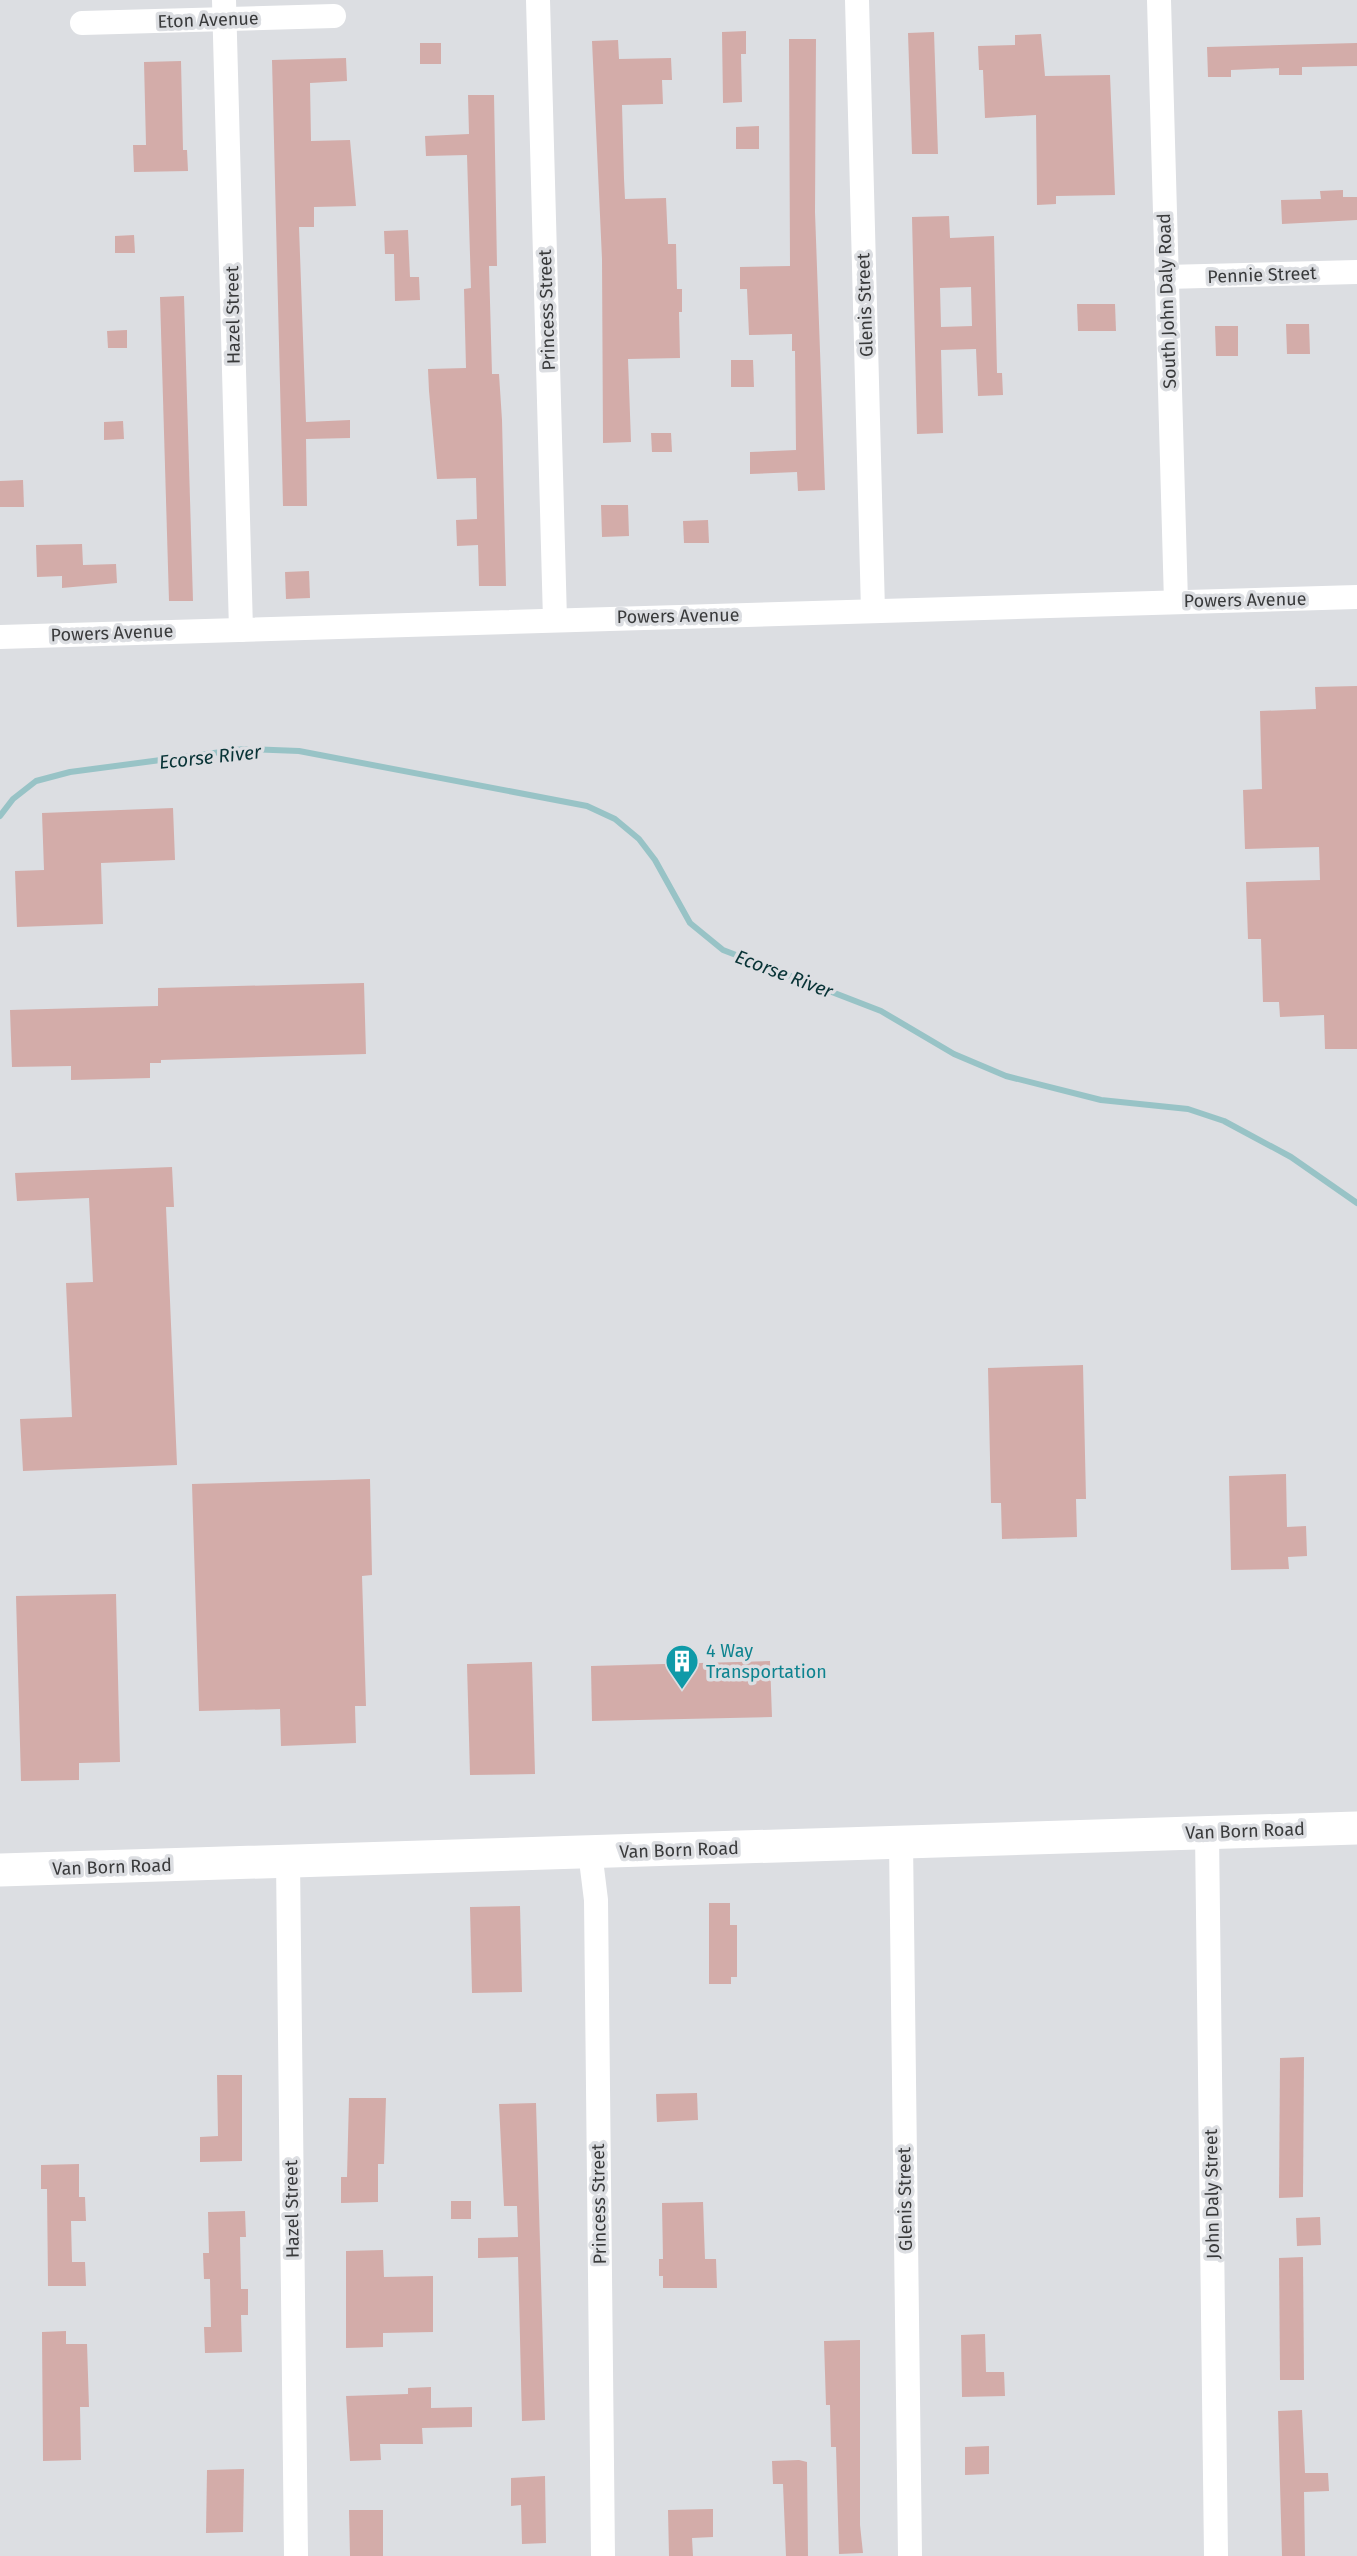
<svg xmlns="http://www.w3.org/2000/svg" width="1357" height="2556" font-family="'Fira Sans',sans-serif">
<style>
.lines{fill:none;stroke-linecap:round;stroke-linejoin:round}
.stream{stroke:#98c3c6;stroke-width:6}
.building{fill:#d3aca9;fill-rule:evenodd}
.minor{stroke:#fff;stroke-width:24}
.secondary{stroke:#fff;stroke-width:33}
.labels{text-anchor:middle;dominant-baseline:central;stroke-width:7;stroke-linejoin:round;paint-order:stroke}
.street-label{font-size:18px;fill:#393a3b;stroke:#dcdee2}
.culture-label{font-size:18px;fill:#0d838f;stroke:#dcdee2;text-anchor:start}
.water-label{font-size:19px;font-style:italic;fill:#083336;stroke:#dcdee2}
</style>
<rect width="100%" height="100%" fill="#dcdee2"/>
<g class="lines">
<!-- stream -->
<path class="stream" d="M0 816 13 799 36 781 70 772 244 749 299 751 587 806 615 819 639 839 655 860 690 923 723 950 881 1011 954 1054 1006 1076 1101 1100 1188 1109 1224 1121 1291 1157 1357 1203"/>
</g>
<!-- building -->
<g class="building">
<path d="M746 31V54H741L742 102 723 103 722 32Z"/>
<path d="M934 32 938 154H912L908 33Z"/>
<path d="M1041 34 1045 76 1110 75 1115 195 1056 196V204L1037 205 1036 115 985 118 983 70H979L978 46 1015 45V35Z"/>
<path d="M789 39H816L815 212 825 490 798 491 797 472 750 474V452L796 450 795 351H792V334L749 335 747 289H740V267L790 266Z"/>
<path d="M618 40 619 59 671 58 672 80H662L663 104 622 105 624 179 625 199 666 198 668 244H676L677 289H682V312H679L680 358 628 359 631 442 603 443 602 259 592 41Z"/>
<rect x="420" y="43" width="21" height="21"/>
<path d="M1357 43V66L1302 67V75H1279V68L1231 70V77H1208L1207 47Z"/>
<path d="M346 58 347 81 310 83 311 141 350 140 356 206 314 207V227H299L306 422 350 420V438L306 439 307 506H283L272 60Z"/>
<path d="M181 61 183 150H187L188 171 134 172 133 145H146L144 62Z"/>
<path d="M468 95H494L497 266H489L492 374H499L502 420 506 586H479L478 545 457 546 456 520 477 519 476 478 437 479 429 391 428 369 466 368 464 289 471 288 467 155 426 156 425 136 469 134Z"/>
<path d="M759 126V149H736V127Z"/>
<path d="M1343 190V197H1357V220L1282 224 1281 200 1321 199 1320 191Z"/>
<path d="M949 216 950 238 994 236 997 373H1002L1003 395 978 396 976 349 941 350 943 433 917 434 912 217ZM971 287 972 326 941 327 940 288Z"/>
<path d="M408 230 410 277H419L420 300 395 301 394 254H385L384 231Z"/>
<path d="M134 235 135 253H115V236Z"/>
<path d="M184 296 193 601H169L160 297Z"/>
<path d="M1077 304H1115L1116 331H1078Z"/>
<path d="M1286 324H1309L1310 354H1287Z"/>
<path d="M1215 326H1238V356H1216Z"/>
<path d="M127 330V348H108L107 331Z"/>
<path d="M731 360H753L754 387H731Z"/>
<path d="M123 421 124 439 104 440V422Z"/>
<path d="M651 433H671L672 452H652Z"/>
<path d="M23 480 24 507H0V481Z"/>
<path d="M601 505H628L629 536 602 537Z"/>
<path d="M708 520 709 543H684L683 521Z"/>
<path d="M82 544 83 565 116 564 117 583 62 588V576L37 577 36 545Z"/>
<path d="M309 571 310 598 286 599 285 572Z"/>
<path d="M1357 686V1049H1325L1324 1015 1280 1017 1279 1002H1263L1261 939H1248L1246 882 1320 880 1319 847 1245 849 1243 790 1262 789 1260 711 1316 709 1315 687Z"/>
<path d="M173 808 175 860 101 863 103 924 17 927 15 871 44 870 42 813Z"/>
<path d="M364 983 366 1054 161 1060V1063H150V1078L71 1080V1066L12 1067 10 1010 158 1006V988Z"/>
<path d="M172 1167 174 1207H166L177 1465 23 1471 20 1419 72 1417 66 1283 93 1282 89 1198 17 1201 15 1173Z"/>
<path d="M1083 1365 1086 1499H1076L1077 1537 1002 1539 1001 1503H991L988 1368Z"/>
<path d="M1286 1474 1287 1527 1306 1526 1307 1556 1288 1557 1289 1569 1231 1570 1229 1476Z"/>
<path d="M370 1479 372 1575 362 1576 366 1706H355L356 1743 281 1746 280 1709 199 1711 192 1484Z"/>
<path d="M116 1594 120 1762 79 1763V1780L21 1781 16 1596Z"/>
<path d="M770 1661 772 1717 592 1721 591 1666Z"/>
<path d="M532 1662 535 1774 470 1775 467 1664Z"/>
<path d="M709 1903H730V1925H737V1977H731V1984H709Z"/>
<path d="M520 1906 522 1992 472 1993 470 1907Z"/>
<path d="M1304 2057 1303 2197 1279 2198 1280 2058Z"/>
<path d="M217 2075H242V2161L200 2162V2137L218 2136Z"/>
<path d="M697 2093 698 2120 657 2122 656 2094Z"/>
<path d="M349 2098H386L384 2164H378V2202L341 2203V2177H347Z"/>
<path d="M536 2103 545 2420 522 2421 518 2257 478 2258V2238L518 2237 517 2206H504L499 2104Z"/>
<path d="M79 2164V2197H85L86 2221H71L72 2262H85L86 2286H48L47 2189H41V2165Z"/>
<rect x="451" y="2201" width="20" height="18"/>
<path d="M703 2202 705 2259H716L717 2288H663V2276H659V2259H663L662 2203Z"/>
<path d="M245 2211 246 2237H240L241 2289H248V2315H241L242 2352 205 2353 204 2327H211L210 2279H204L203 2253H209L208 2212Z"/>
<path d="M1320 2217 1321 2245 1297 2246 1296 2218Z"/>
<path d="M383 2250 384 2277 433 2276V2332L383 2333V2347L346 2348V2251Z"/>
<path d="M1303 2257 1304 2380H1280L1279 2258Z"/>
<path d="M66 2331V2344H87L89 2407H80L81 2460 43 2461 42 2332Z"/>
<path d="M985 2334 986 2372H1004L1005 2396 962 2397 961 2335Z"/>
<path d="M860 2340V2525L863 2553 839 2554 836 2447H831L830 2405H826L824 2341Z"/>
<path d="M431 2387V2408L472 2407V2427L422 2428 423 2444H380L381 2460 350 2461 346 2396 408 2394V2388Z"/>
<path d="M1302 2410 1305 2473H1328L1329 2491 1304 2492 1305 2556H1282L1278 2411Z"/>
<path d="M989 2446V2474L965 2475V2447Z"/>
<path d="M799 2460 807 2462 808 2556H786L783 2484H773L772 2461Z"/>
<path d="M244 2469 243 2532 206 2533 207 2470Z"/>
<path d="M545 2476 546 2543 522 2544 521 2505 511 2506V2478Z"/>
<path d="M713 2509V2537L692 2538 693 2556H669L668 2510Z"/>
<path d="M349 2510H383V2556H350Z"/>
</g>
<g class="lines">
<!-- minor -->
<g class="minor">
<path d="M224 0 241 630"/>
<path d="M538 0 555 620"/>
<path d="M857 0 873 611"/>
<path d="M1159 0 1176 602"/>
<path d="M82 23 334 16"/>
<path d="M1166 277 1357 272"/>
<path d="M0 637 1357 597"/>
<path d="M1207 1833 1216 2556"/>
<path d="M901 1842 910 2556"/>
<path d="M590 1852 596 1900 603 2556"/>
<path d="M288 1861 296 2556"/>
</g>
<!-- secondary -->
<path class="secondary" d="M0 1870 1357 1828"/>
</g>
<!-- icons -->
<defs>
<symbol id="building-pin" viewBox="-11 -11 22 30"><path d="M0 17L-7.5 6A9.5 9.5 0 1 1 7.5 6Z" fill="#0f9aa8" stroke="#dcdee2"/><path d="M-4-6H4V6H1V3H-1V6H-4ZM-2.5-4.3h1.7v1.8h-1.7ZM.8-4.3h1.7v1.8H.8ZM-2.5-1h1.7V.8h-1.7ZM.8-1h1.7V.8H.8Z" fill="#fff"/></symbol>
</defs>
<g fill-rule="evenodd">
<use href="#building-pin" x="663" y="1642" width="38" height="52"/>
</g>
<g class="labels">
<!-- street labels -->
<g class="street-label">
<text transform="translate(208 20) rotate(-2)">Eton Avenue</text>
<text transform="translate(1262 275) rotate(-2)">Pennie Street</text>
<text transform="translate(1167 301) rotate(-92)">South John Daly Road</text>
<text transform="translate(865 305) rotate(-92)">Glenis Street</text>
<text transform="translate(547 310) rotate(-92)">Princess Street</text>
<text transform="translate(233 315) rotate(-91)">Hazel Street</text>
<text transform="translate(1245 600) rotate(-1)">Powers Avenue</text>
<text transform="translate(678 616) rotate(-1)">Powers Avenue</text>
<text transform="translate(112 633) rotate(-2)">Powers Avenue</text>
<text transform="translate(1245 1831) rotate(-2)">Van Born Road</text>
<text transform="translate(679 1850) rotate(-2)">Van Born Road</text>
<text transform="translate(112 1867) rotate(-2)">Van Born Road</text>
<text transform="translate(1212 2194) rotate(-91)">John Daly Street</text>
<text transform="translate(905 2199) rotate(-91)">Glenis Street</text>
<text transform="translate(599 2204) rotate(-91)">Princess Street</text>
<text transform="translate(292 2209) rotate(-91)">Hazel Street</text>
</g>
<!-- culture labels -->
<g class="culture-label">
<text x="706" y="1651">4 Way<tspan x="706" dy="21">Transportation</tspan></text>
</g>
<!-- water labels -->
<g class="water-label">
<text transform="translate(210 757) rotate(-6)">Ecorse River</text>
<text transform="translate(784 974) rotate(21)">Ecorse River</text>
</g>
</g>
</svg>
